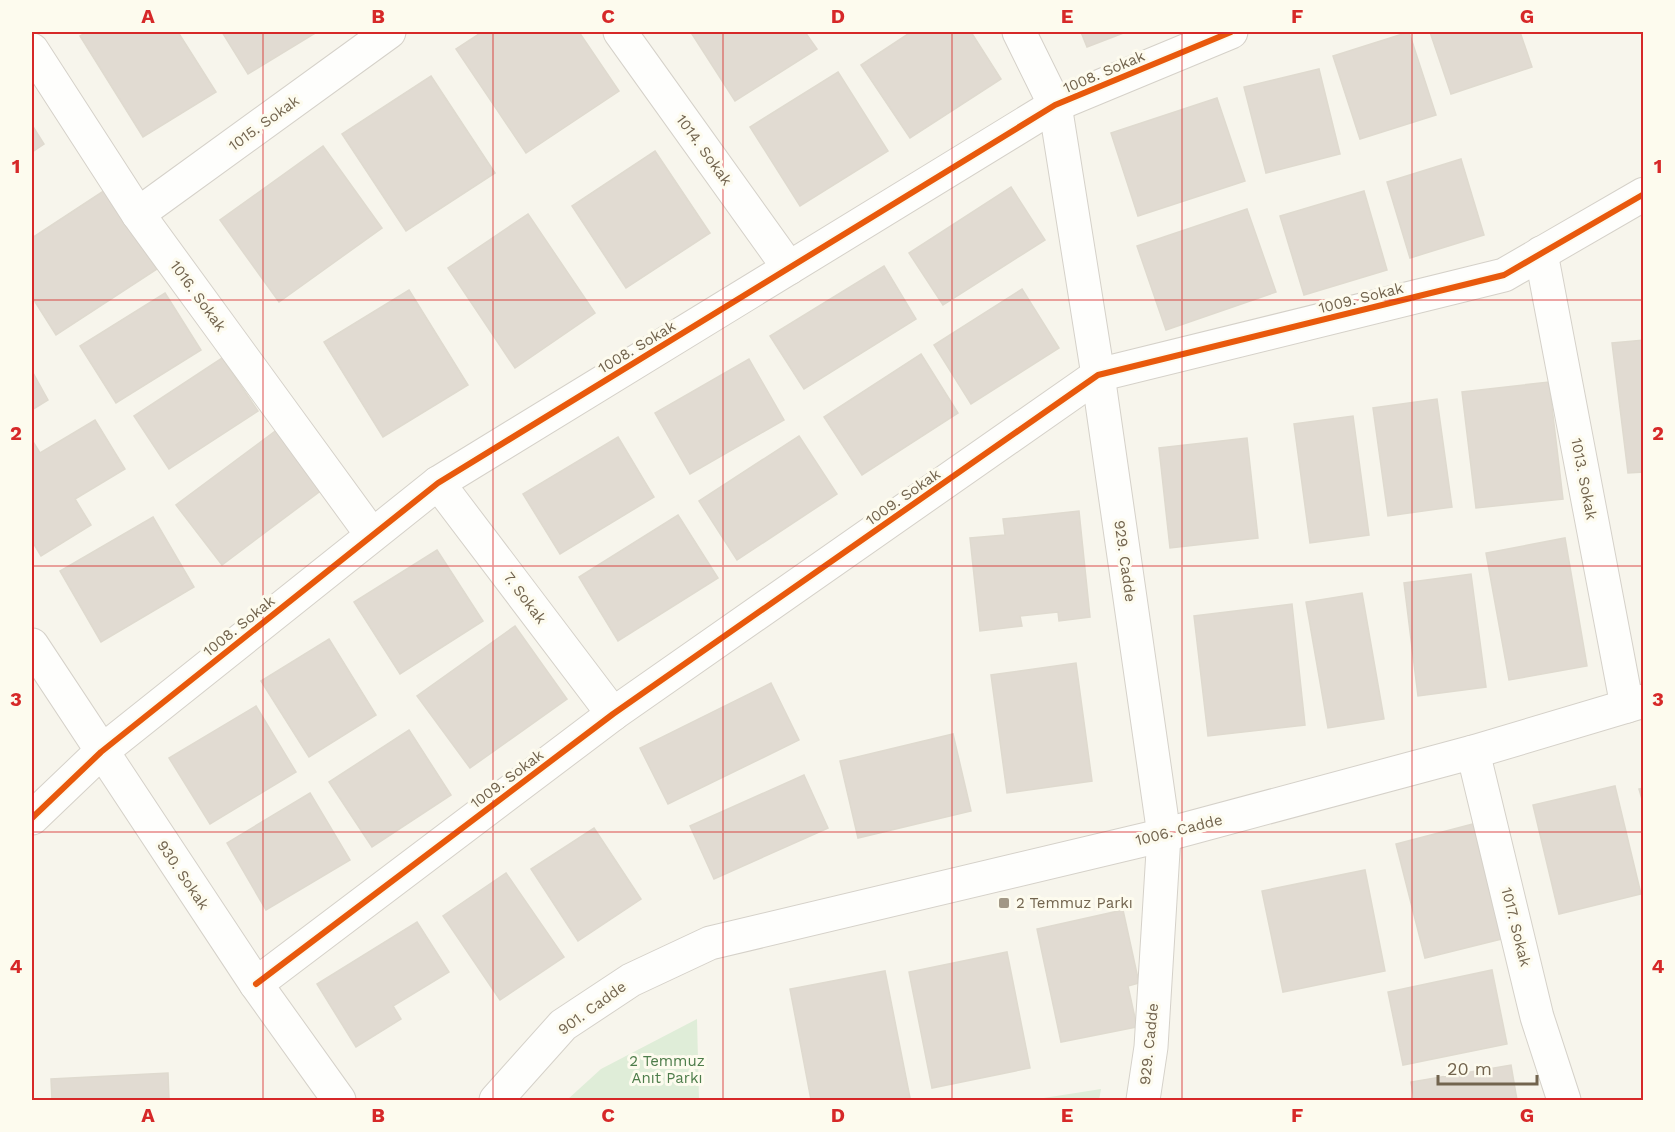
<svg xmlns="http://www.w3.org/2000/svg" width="1675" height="1132" font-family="'Work Sans',sans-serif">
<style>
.green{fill:#dfedd8}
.building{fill:#e1dbd2;stroke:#dfdacf;stroke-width:1.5}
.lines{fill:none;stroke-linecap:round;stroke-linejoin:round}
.minor-casing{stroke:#d5d1c9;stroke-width:35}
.minor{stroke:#fefefc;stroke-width:33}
.cycleway-casing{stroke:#fdfbee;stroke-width:10}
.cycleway{stroke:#e8590c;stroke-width:6}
.grid{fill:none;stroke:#d62828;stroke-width:1.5;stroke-opacity:0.55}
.poi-dot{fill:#a19785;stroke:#fdfbee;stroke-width:2}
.labels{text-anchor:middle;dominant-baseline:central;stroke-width:6;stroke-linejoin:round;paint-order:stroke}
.street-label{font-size:15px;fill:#72644e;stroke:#fdfbee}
.poi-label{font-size:15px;fill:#72644e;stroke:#fdfbee;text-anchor:start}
.park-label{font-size:15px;fill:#4d7c4a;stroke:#fdfbee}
.neatline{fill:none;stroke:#d62828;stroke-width:2}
.grid-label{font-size:20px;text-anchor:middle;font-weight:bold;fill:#d62828}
</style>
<rect width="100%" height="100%" fill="#f7f5ec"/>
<!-- green -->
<g class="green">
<path d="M697 1019 699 1100H567L601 1069Z"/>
<path d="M1101 1089 1099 1100H1031Z"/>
</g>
<!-- building -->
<g class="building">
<path d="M87 32H178L216 92 143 137 80 36Z"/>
<path d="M222 32H317L248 74Z"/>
<path d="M482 32H579L619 91 526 153 456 49Z"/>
<path d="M696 32H805L817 49 735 101 692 34Z"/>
<path d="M911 32H971L1001 79 910 138 861 65Z"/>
<path d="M1081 32H1126L1087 47Z"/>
<path d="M1409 32 1436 115 1360 139 1333 56Z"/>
<path d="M1430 32H1520L1532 67 1451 94Z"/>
<path d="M1319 69 1340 154 1266 173 1244 87Z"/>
<path d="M838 72 888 151 800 206 750 127Z"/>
<path d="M431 76 495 173 406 231 342 134Z"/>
<path d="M1217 98 1245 181 1138 216 1111 133Z"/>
<path d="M32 125 44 144 32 152Z"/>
<path d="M323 146 382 228 279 302 220 220Z"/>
<path d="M655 151 710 233 626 288 572 206Z"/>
<path d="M1461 159 1484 235 1410 258 1387 182Z"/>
<path d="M1011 187 1045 240 943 305 909 253Z"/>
<path d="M105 190 157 269 56 335 32 297V238Z"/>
<path d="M1364 191 1387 270 1304 295 1280 216Z"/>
<path d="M1247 209 1276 292 1166 330 1137 246Z"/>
<path d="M528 214 595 313 515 368 448 268Z"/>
<path d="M884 266 916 319 804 389 770 336Z"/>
<path d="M1022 289 1059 348 971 404 934 345Z"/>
<path d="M409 290 468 385 383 437 324 342Z"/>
<path d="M165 293 201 350 116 403 80 346Z"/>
<path d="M1644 340V472L1628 473 1612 343Z"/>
<path d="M921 354 958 413 862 475 824 417Z"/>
<path d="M222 358 258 411 169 469 134 416Z"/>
<path d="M749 359 784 420 690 474 655 413Z"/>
<path d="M32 371 48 400 32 410Z"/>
<path d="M1549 382 1563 499 1476 508 1462 392Z"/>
<path d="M1437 399 1452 507 1388 516 1373 408Z"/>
<path d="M1353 416 1369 535 1310 543 1294 424Z"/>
<path d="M95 420 125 469 75 499 91 525 41 556 32 541V440L40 453Z"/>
<path d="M278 429 323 489 222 565 176 505Z"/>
<path d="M799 436 837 494 737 560 699 501Z"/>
<path d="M618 437 654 497 560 554 523 494Z"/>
<path d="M1247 438 1258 538 1170 548 1159 448Z"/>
<path d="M1079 511 1090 617 1059 621 1058 612 1020 616 1022 626 980 631 970 538 1005 535 1003 519Z"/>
<path d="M678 515 718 578 618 641 579 577Z"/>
<path d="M153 517 194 587 101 642 60 571Z"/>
<path d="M1565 538 1587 666 1509 680 1486 553Z"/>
<path d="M437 550 483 621 400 674 354 602Z"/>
<path d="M1471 574 1486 687 1418 696 1404 583Z"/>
<path d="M1362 593 1384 719 1328 728 1306 602Z"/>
<path d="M1292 604 1305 725 1208 736 1194 616Z"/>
<path d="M515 626 567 699 470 768 417 696Z"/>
<path d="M329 639 376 715 309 757 261 681Z"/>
<path d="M1076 663 1092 781 1007 793 991 675Z"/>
<path d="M771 683 799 740 668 804 640 748Z"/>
<path d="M256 706 296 772 210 824 169 758Z"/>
<path d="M409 730 451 795 372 847 329 782Z"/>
<path d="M953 734 971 811 858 838 840 761Z"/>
<path d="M804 775 828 828 714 879 690 826Z"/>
<path d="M1615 786 1641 894 1559 914 1533 805Z"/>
<path d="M1644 788V806L1639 789Z"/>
<path d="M310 793 350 860 266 910 227 843Z"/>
<path d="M1473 824 1502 939 1425 958 1396 844Z"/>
<path d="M594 828 641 899 578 941 531 869Z"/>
<path d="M1365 870 1385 971 1283 992 1262 891Z"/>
<path d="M506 873 564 957 500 1000 443 916Z"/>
<path d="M1123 910 1139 983 1128 986 1137 1027 1061 1042 1037 929Z"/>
<path d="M417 922 449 972 393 1006 401 1019 356 1047 317 984Z"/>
<path d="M1007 952 1030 1068 932 1088 909 972Z"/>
<path d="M1492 970 1507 1044 1403 1065 1388 992Z"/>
<path d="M885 971 910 1098 897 1100H811L790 989Z"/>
<path d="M1511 1065 1517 1100H1414L1411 1082Z"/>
<path d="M168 1073 169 1100H52L51 1079Z"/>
</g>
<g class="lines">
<defs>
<g id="minor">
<path d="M620 32 789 268"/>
<path d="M1019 32 1055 105 1098 375 1164 835 1151 1047 1143 1100"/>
<path d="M32 50 138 214 372 535"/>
<path d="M138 214 389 32"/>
<path d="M1541 253 1627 706"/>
<path d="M438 483 613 714"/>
<path d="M32 645 256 984 339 1100"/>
<path d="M1473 752 1537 1017 1564 1100"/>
<path d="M32 818 101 752 438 483 1055 105 1231 32"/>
<path d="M256 984 613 714 1098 375 1504 275 1644 194"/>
<path d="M496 1100 563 1025 631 980 710 943 1164 835 1473 752 1644 701"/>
</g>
</defs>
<!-- minor casing -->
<use href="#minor" class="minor-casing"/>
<!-- minor -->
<use href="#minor" class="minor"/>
<defs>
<g id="cycleway">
<path d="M32 818 101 752 438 483 1055 105 1231 32"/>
<path d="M256 984 613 714 1098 375 1504 275 1644 194"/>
</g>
</defs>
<!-- cycleway casing -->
<use href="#cycleway" class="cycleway-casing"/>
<!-- cycleway -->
<use href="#cycleway" class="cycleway"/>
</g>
<!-- grid -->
<path class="grid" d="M263 32V1100M493 32V1100M723 32V1100M952 32V1100M1182 32V1100M1412 32V1100M32 300H1644M32 566H1644M32 832H1644"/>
<!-- markers -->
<rect class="poi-dot" x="998" y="897" width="12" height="12" rx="3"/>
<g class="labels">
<!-- street labels -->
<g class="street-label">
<text transform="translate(1104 72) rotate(-23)">1008. Sokak</text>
<text transform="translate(264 123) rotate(-36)">1015. Sokak</text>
<text transform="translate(704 150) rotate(54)">1014. Sokak</text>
<text transform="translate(198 296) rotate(54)">1016. Sokak</text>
<text transform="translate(1361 298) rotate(-14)">1009. Sokak</text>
<text transform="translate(637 347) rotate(-31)">1008. Sokak</text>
<text transform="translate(1584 479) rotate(79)">1013. Sokak</text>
<text transform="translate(903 497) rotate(-35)">1009. Sokak</text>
<text transform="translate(1125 561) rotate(82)">929. Cadde</text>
<text transform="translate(525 598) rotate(53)">7. Sokak</text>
<text transform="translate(239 626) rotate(-39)">1008. Sokak</text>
<text transform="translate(507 779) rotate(-37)">1009. Sokak</text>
<text transform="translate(1179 830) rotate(-14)">1006. Cadde</text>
<text transform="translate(183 875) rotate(56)">930. Sokak</text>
<text transform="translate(1516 927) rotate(76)">1017. Sokak</text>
<text transform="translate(592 1008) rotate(-36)">901. Cadde</text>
<text transform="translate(1149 1044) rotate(-84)">929. Cadde</text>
</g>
<!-- poi labels -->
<g class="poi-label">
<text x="1016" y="903">2 Temmuz Parkı</text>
</g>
<!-- park labels -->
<g class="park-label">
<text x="667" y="1061">2 Temmuz<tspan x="667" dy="17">Anıt Parkı</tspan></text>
</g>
</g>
<!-- border -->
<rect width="1675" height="1132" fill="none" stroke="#fdfbee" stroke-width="66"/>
<!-- scale -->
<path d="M1438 1075v9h99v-9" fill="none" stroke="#72644e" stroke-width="3"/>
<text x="1447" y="1075" font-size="18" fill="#72644e" stroke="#fdfbee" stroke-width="4.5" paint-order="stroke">20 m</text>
<rect x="33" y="33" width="1609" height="1066" class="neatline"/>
<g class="grid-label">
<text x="148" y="23">A</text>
<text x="378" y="23">B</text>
<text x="608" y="23">C</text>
<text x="838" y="23">D</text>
<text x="1067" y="23">E</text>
<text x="1297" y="23">F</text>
<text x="1527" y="23">G</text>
<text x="16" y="173">1</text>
<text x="1658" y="173">1</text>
<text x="16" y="440">2</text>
<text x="1658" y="440">2</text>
<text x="16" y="706">3</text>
<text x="1658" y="706">3</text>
<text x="16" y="973">4</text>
<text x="1658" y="973">4</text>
<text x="148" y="1122">A</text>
<text x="378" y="1122">B</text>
<text x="608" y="1122">C</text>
<text x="838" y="1122">D</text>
<text x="1067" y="1122">E</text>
<text x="1297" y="1122">F</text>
<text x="1527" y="1122">G</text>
</g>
</svg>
